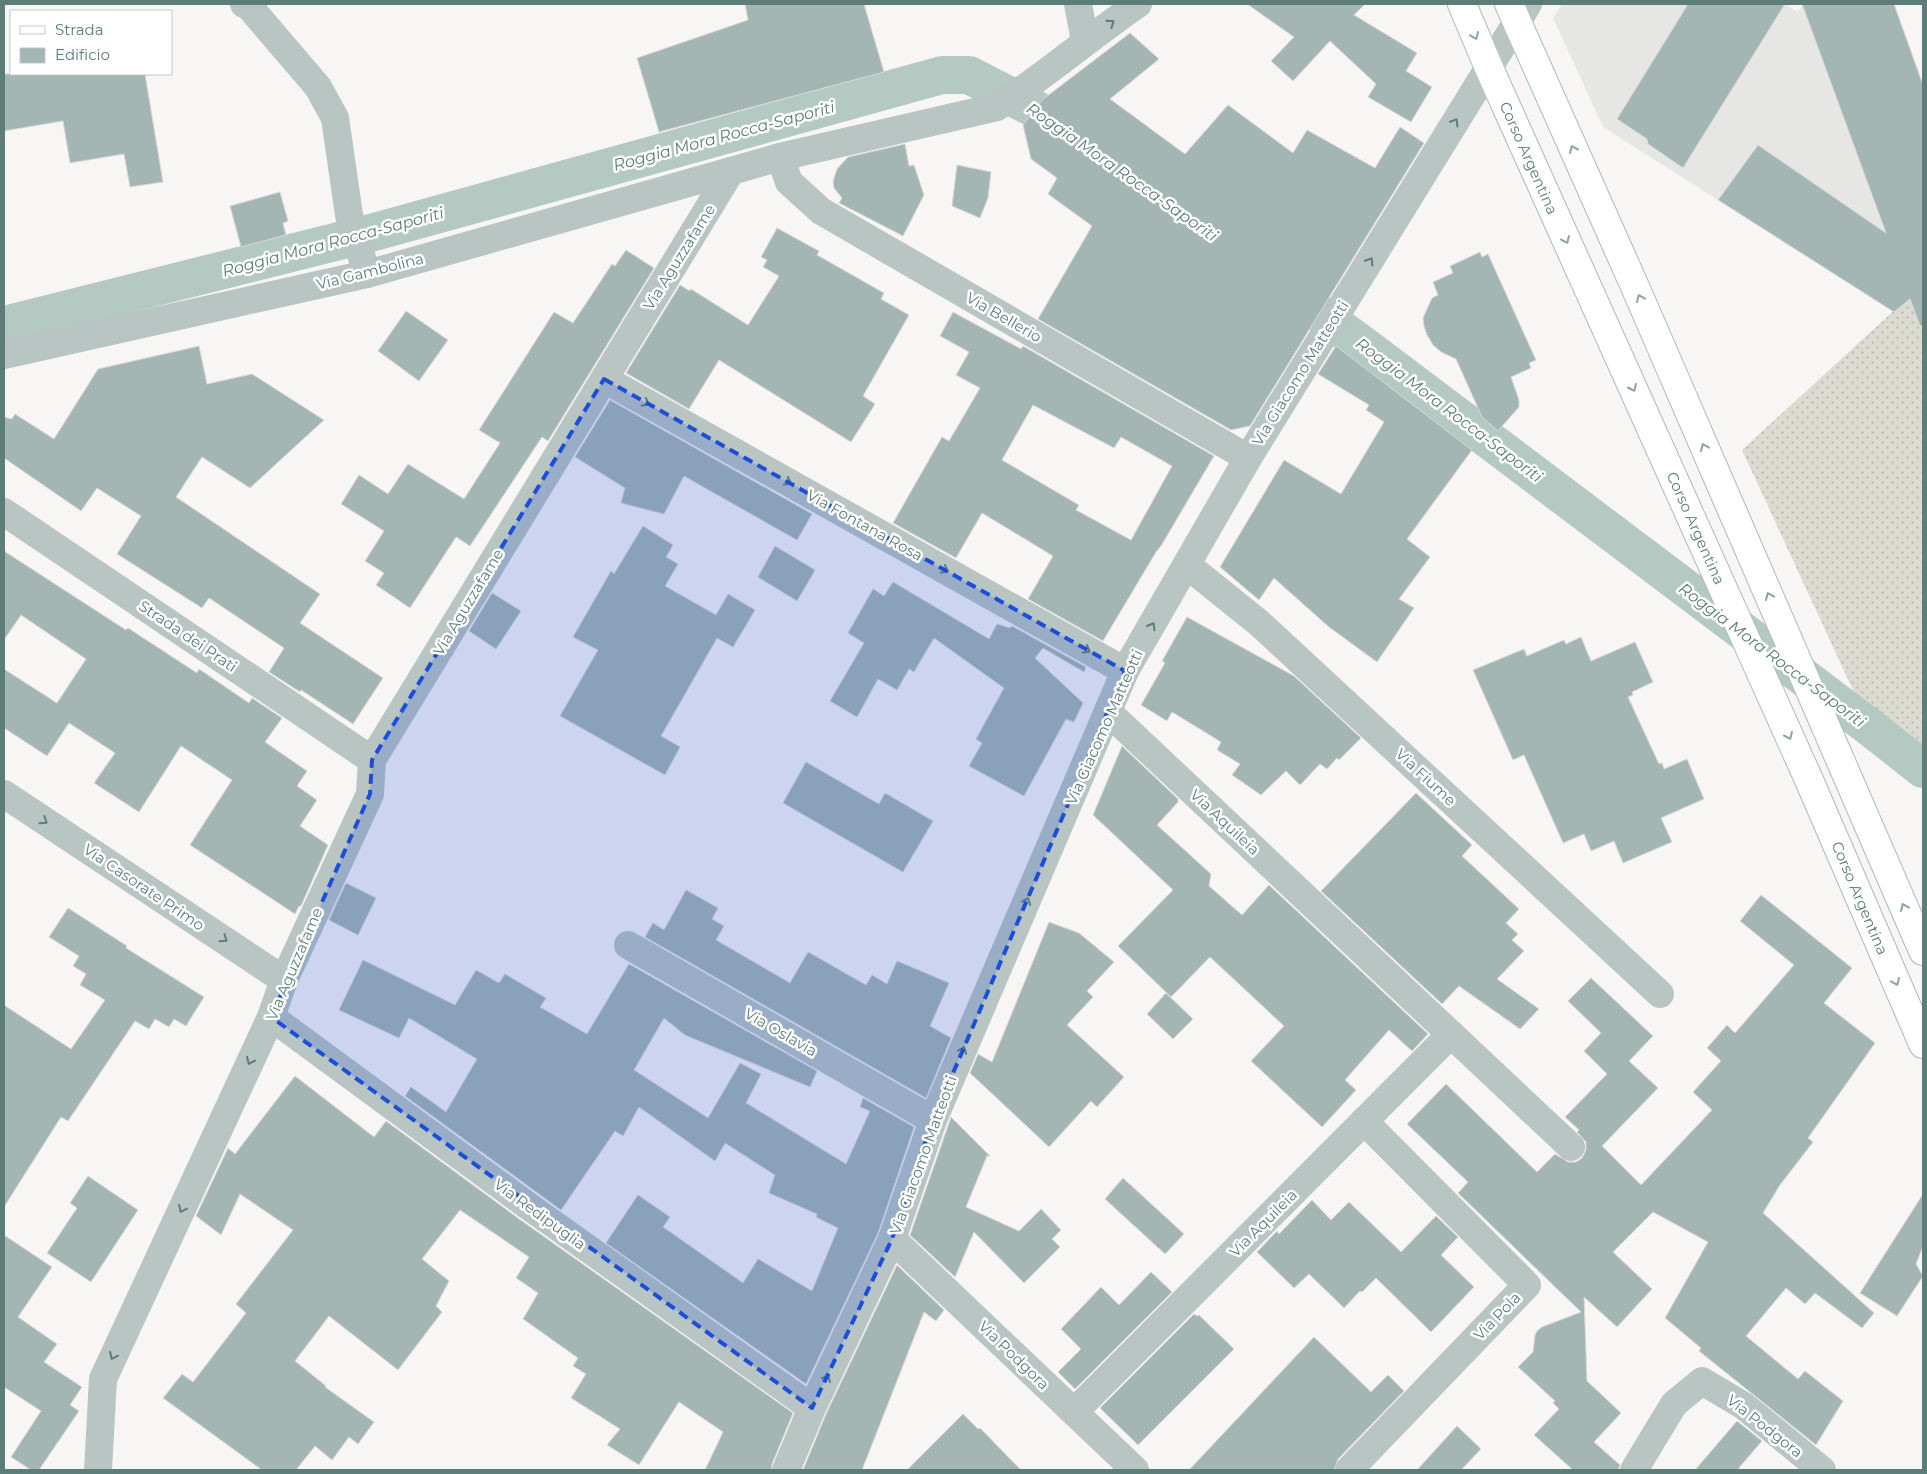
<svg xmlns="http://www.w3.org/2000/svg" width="1927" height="1474" font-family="Montserrat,sans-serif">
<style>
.built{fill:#e6e7e5}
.garden{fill:url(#garden-dots)}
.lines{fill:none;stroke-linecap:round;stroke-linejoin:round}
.canal{stroke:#b4c9c1;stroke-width:38}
.building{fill:#a4b6b3;stroke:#dad8d7;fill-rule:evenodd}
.secondary-casing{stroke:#abbab8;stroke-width:30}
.street{stroke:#b9c5c3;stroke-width:28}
.secondary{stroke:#fff;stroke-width:28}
.oneway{stroke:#5c7d78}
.oneway2{stroke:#8da4a0}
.marked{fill:#1d4ed8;fill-opacity:0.2;stroke:#1d4ed8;stroke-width:4;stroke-dasharray:10 6;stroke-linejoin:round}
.labels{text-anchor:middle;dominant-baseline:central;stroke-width:5;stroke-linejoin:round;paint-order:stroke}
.street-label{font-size:15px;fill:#5c7d78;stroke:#fff}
.water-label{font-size:16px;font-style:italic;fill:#5b7d72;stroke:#fff}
</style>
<defs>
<pattern id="garden-dots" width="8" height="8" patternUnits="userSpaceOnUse" patternTransform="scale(1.25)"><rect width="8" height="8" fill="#dcdbd1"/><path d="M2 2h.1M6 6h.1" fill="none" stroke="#b6b7ae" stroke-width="1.8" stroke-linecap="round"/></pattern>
</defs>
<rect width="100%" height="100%" fill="#f8f6f5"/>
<!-- built -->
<path class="built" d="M1562 4H1786L1797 12 1803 6 1810 4H1894L1923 85V287L1894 312 1603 127 1553 18Z"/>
<!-- garden -->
<path class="garden" d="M1923 287V752L1858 701 1742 450 1889 315Z"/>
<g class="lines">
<!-- canal -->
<g class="canal">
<path d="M1300 299 1359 342 1867 725 1923 769"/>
<path d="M4 325 367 234 942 75H969L1037 110 1077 139"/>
</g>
</g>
<!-- building -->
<g class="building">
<path d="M745 4H864L884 72 659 132 637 58 748 20Z"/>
<path d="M1247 4H1365L1354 15 1417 53 1406 71 1432 87 1411 122 1368 97 1376 84 1330 41 1293 81 1271 61 1294 37Z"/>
<path d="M1688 4H1785L1683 168 1648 144 1647 139 1617 119Z"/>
<path d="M1802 4H1894L1923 85V325L1920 326 1910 299 1894 312 1718 200 1758 145 1886 233Z"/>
<path d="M1130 33 1159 59 1110 99 1185 154 1228 105 1293 153 1307 130 1375 168 1400 127 1424 143 1250 426 1231 430 1038 319 1092 226 1048 194 1057 178 1031 159 1023 125 1042 100Z"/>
<path d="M4 74H145L163 182 130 187 124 154 70 163 63 121 4 131Z"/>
<path d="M905 144 909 166 914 165 924 195 903 236 839 203 842 198 834 188 833 181 837 169 848 157Z"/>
<path d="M957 165 991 172 988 198 980 218 952 206Z"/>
<path d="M280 192 288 221 283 223 286 235 241 247 230 206Z"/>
<path d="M777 228 819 251 817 255 884 293 881 299 909 315 863 396 875 404 851 442 719 360 689 409 626 373 680 285 690 291 691 289 748 325 779 276 763 267 767 260 761 257Z"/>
<path d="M626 250 654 268 548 441 542 437 470 546 456 537 410 608 376 585 384 573 365 561 384 531 341 504 359 475 388 494 408 464 464 499 500 443 479 430 554 312 573 323 612 264 615 266Z"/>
<path d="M1480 252 1482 257 1488 254 1536 360 1529 363 1531 368 1511 377 1519 400V407L1498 431 1482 417 1456 359 1441 352 1433 345 1427 335 1424 326 1423 318 1432 298 1438 295 1433 282 1453 273 1450 266Z"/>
<path d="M406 311 448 340 419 381 378 351Z"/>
<path d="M953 312 1021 349 1023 346 1214 456 1161 546 1156 552 1103 641 1028 599 1053 556 982 513 956 558 893 523 942 437 949 441 980 388 956 375 969 352 940 336ZM1033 405 1114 448 1121 437 1172 466 1131 540 1076 510 1079 505 1002 460Z"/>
<path d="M199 346 207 384 252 374 324 420 250 488 202 457 176 497 320 594 300 623 383 678 353 724 301 690 300 692 269 672 284 648 209 598 202 608 117 554 141 516 97 488 81 511 4 458V417L12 419 15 414 54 439 98 369Z"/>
<path d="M1336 346 1472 450 1407 539 1430 557 1399 599 1414 608 1377 662 1329 627 1274 578 1259 600 1220 567 1284 460 1341 494 1384 422 1366 410 1369 405 1318 374Z"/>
<path d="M610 400 812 514 797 540 684 476 664 514 621 503 625 488 575 457Z"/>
<path d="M643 526 673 545 666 557 678 564 665 586 716 615 728 594 755 610 733 647 717 638 661 736 680 747 665 775 560 716 598 650 573 637 611 571 614 574Z"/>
<path d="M775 546 815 570 797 601 758 577Z"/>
<path d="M4 551 126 630 128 628 197 673 199 669 249 703 252 698 282 718 265 742 307 771 297 786 317 800 300 826 328 845 301 906H299L295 914 190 845 232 780 181 746 139 812 94 783 115 753 69 723 47 756 4 728V669L57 703 86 659 21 615 4 640Z"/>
<path d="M893 582 989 639 997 624 1010 628 1012 626 1086 667 1084 672 1043 648 1035 658 1083 703 1074 722 1066 719 1024 796 969 766 982 743 976 739 1004 688 934 638 914 672 909 669 897 690 878 679 857 717 830 701 864 643 848 633 873 589 884 596Z"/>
<path d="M492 593 521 611 496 649 469 631Z"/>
<path d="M1187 617 1294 676 1361 738 1339 760 1337 758 1327 769 1320 764 1300 785 1286 771 1261 795 1232 775 1240 764 1217 750 1221 742 1172 712 1167 721 1141 705 1165 663 1162 661Z"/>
<path d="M1581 637 1591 661 1635 642 1653 682 1632 692 1633 695 1628 697 1659 764 1662 763 1664 769 1687 759 1704 799 1661 818 1672 842 1623 863 1614 841 1591 851 1584 834 1563 843 1524 755 1513 760 1473 670 1524 649 1527 656 1564 640 1566 644Z"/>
<path d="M1122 746 1178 799V802L1157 825 1211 874 1209 886 1242 915 1269 885 1428 1034 1412 1051 1389 1030 1345 1080 1356 1090 1322 1127 1251 1061 1284 1026 1210 957 1171 997 1118 946 1173 890 1093 815Z"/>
<path d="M806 762 879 804 885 793 933 821 903 872 783 803Z"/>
<path d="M1416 793 1472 845 1462 856 1519 909 1506 923 1518 934 1512 940 1524 951 1497 979 1539 1009 1520 1029 1459 986 1442 1004 1321 891Z"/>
<path d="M346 883 376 898 358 935 329 920Z"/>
<path d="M686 890 718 908 712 919 724 926 716 940 790 983 808 952 866 985 872 975 887 984 897 961 949 983 930 1026 951 1038 926 1098 645 937 653 923 664 930Z"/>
<path d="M1761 895 1852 968 1824 1003 1875 1043 1808 1138 1813 1142 1780 1185 1763 1213 1874 1313 1862 1328 1815 1293 1805 1304 1786 1288 1746 1336 1798 1379 1805 1371 1843 1401 1816 1445 1699 1351 1701 1348 1665 1318 1708 1242 1653 1212 1613 1252 1652 1289 1617 1327 1584 1297 1587 1381 1621 1413 1594 1442 1620 1465 1618 1470H1573L1534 1435 1559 1409 1553 1403 1555 1401 1518 1367 1533 1352 1535 1335 1537 1331 1542 1327 1581 1312 1458 1193 1468 1182 1407 1124 1446 1084 1537 1172 1555 1154 1568 1162H1576L1582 1158 1586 1150V1142L1577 1132 1579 1130 1565 1117 1607 1074 1584 1051 1601 1033 1568 1001 1591 978 1653 1036 1629 1061 1658 1088 1602 1146 1641 1185 1712 1110 1693 1092 1721 1061 1707 1048 1727 1025 1735 1033 1794 965 1740 921Z"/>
<path d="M68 908 127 946 126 948 204 997 186 1026 174 1019 169 1027 155 1019 149 1029 135 1021 68 1121 61 1117 4 1207V1005L71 1049 105 1000 80 985 86 974 73 966 79 956 49 937Z"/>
<path d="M1049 922 1079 933 1114 962 1087 991 1093 997 1067 1025 1124 1077 1097 1107 1091 1101 1049 1147 970 1073 978 1054 992 1062Z"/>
<path d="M363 960 455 1005 476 970 499 983 505 974 546 998 540 1007 587 1034 629 964 817 1071 810 1087 685 1035 664 1018 634 1070 708 1118 740 1063 761 1074 746 1103 846 1164 870 1111 860 1107 863 1098 914 1127 878 1233 806 1384 606 1243 638 1195 670 1217 663 1227 743 1283 758 1259 812 1291 838 1228 816 1217 817 1214 769 1193 775 1175 725 1143 715 1161 639 1107 623 1136 615 1131 561 1210 405 1096 411 1087 446 1112 477 1059 409 1018 399 1038 339 1010Z"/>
<path d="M1166 993 1193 1019 1173 1039 1147 1014Z"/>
<path d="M295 1076 374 1137 386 1121 522 1221 793 1413 772 1464 771 1470H705L723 1432 679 1402 639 1465 607 1445 620 1429 571 1398 586 1374 573 1366 578 1358 523 1319 538 1293 516 1278 529 1257 460 1210 422 1259 449 1281 436 1306 442 1312 398 1370 329 1316 295 1361 326 1386 325 1387 374 1422 358 1444 349 1437 332 1460 315 1446 296 1470H262L163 1398 182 1374 193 1382 246 1313 236 1304 293 1230 240 1194 221 1235 196 1216 228 1148 235 1154Z"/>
<path d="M951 1117 990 1156H987L966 1207 1019 1231 1041 1209 1061 1230 1052 1239 1060 1247 1024 1283 974 1232 955 1277 910 1235Z"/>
<path d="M88 1176 138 1210 91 1282 47 1253 77 1208 70 1203Z"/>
<path d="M1123 1178 1184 1234 1165 1254 1105 1199Z"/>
<path d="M1923 1194V1246L1916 1264 1923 1276 1897 1316 1860 1293Z"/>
<path d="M1312 1200 1331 1220 1349 1202 1401 1252 1436 1216 1458 1237 1441 1255 1474 1287 1431 1332 1376 1278 1362 1292 1360 1291 1344 1308 1309 1274 1294 1288 1257 1252 1277 1231 1279 1234Z"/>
<path d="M4 1235 52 1267 18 1317 57 1344 44 1362 82 1387 70 1405 79 1411 39 1470H31L11 1457 41 1411 4 1387Z"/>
<path d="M897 1265 944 1310 936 1321 924 1312 862 1470H803L826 1414Z"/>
<path d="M1151 1272 1172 1292 1075 1389 1058 1372 1081 1349 1061 1329 1101 1287 1119 1305Z"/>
<path d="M1194 1314 1197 1316 1199 1315 1234 1349 1138 1445 1100 1408Z"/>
<path d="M1314 1337 1371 1392 1388 1375 1404 1391 1338 1459 1334 1470H1189Z"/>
<path d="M963 1414 978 1429 980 1428 1021 1470H907Z"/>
<path d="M1737 1421 1762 1441 1737 1470H1695Z"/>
<path d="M1457 1426 1481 1449 1461 1470H1417Z"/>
</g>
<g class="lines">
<defs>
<g id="secondary">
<path d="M1462 4 1489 68 1809 780 1923 1044"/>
<path d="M1509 4 1636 289 1923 951"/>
</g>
</defs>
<!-- secondary casing -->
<use href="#secondary" class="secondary-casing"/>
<!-- street -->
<g class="street">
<path d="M244 4H247L318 87 335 118 349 215 367 274"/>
<path d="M1078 4 1085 41"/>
<path d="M780 157 789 182 821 211 1248 458"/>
<path d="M4 355 367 274 731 171"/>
<path d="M604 379 1125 671"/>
<path d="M4 512 372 760"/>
<path d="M1187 565 1259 623 1660 994"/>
<path d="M1108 712 1571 1147"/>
<path d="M4 794 284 980"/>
<path d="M628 945 933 1120"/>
<path d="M271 1017 531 1208 812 1408"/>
<path d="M892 1239 1135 1470"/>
<path d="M1074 1412 1451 1034"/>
<path d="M98 1470 103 1379 271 1017 284 980 370 794 372 760 731 171 780 157 997 107C1046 75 1090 37 1138 4"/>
<path d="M786 1470 812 1408 892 1239 933 1120 1125 671 1248 458 1528 4"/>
<path d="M1349 1470 1527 1285 1364 1121"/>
<path d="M1634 1470 1674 1404 1702 1381 1744 1406 1822 1470"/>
</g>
<!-- secondary -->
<use href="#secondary" class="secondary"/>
</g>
<!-- one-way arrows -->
<defs><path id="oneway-chevron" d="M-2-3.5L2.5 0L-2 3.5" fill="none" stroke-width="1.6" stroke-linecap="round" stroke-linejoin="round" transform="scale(1.25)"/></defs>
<g class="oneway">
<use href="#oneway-chevron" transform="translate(1111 23) rotate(-35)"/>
<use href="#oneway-chevron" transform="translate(1455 122) rotate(-58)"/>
<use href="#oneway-chevron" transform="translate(1370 261) rotate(-58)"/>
<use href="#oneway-chevron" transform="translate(646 403) rotate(29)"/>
<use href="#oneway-chevron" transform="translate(788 482) rotate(29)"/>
<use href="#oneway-chevron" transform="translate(945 570) rotate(29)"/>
<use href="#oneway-chevron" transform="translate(1152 626) rotate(-60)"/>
<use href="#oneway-chevron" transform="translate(1087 650) rotate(29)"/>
<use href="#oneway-chevron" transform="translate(44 821) rotate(34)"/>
<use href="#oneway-chevron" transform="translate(1027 901) rotate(-67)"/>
<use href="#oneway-chevron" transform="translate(224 939) rotate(34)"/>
<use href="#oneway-chevron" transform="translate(963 1050) rotate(-67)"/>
<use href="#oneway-chevron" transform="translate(250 1061) rotate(115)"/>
<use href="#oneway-chevron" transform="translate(182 1209) rotate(115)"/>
<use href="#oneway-chevron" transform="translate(113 1356) rotate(115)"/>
<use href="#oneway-chevron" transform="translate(827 1378) rotate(-65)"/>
</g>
<g class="oneway2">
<use href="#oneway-chevron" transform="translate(1475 36) rotate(67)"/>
<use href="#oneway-chevron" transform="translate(1573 149) rotate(-114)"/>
<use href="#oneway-chevron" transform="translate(1566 240) rotate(66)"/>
<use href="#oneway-chevron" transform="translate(1640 298) rotate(-113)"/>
<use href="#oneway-chevron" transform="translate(1633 388) rotate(66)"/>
<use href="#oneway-chevron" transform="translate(1704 447) rotate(-113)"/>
<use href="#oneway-chevron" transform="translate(1769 596) rotate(-113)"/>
<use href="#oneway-chevron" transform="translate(1789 736) rotate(66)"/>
<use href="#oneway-chevron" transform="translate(1904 907) rotate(-113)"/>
<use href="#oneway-chevron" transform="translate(1896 982) rotate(67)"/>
</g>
<!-- marked area -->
<path class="marked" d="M604 379 1125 671 933 1120 892 1239 812 1408 271 1017 370 794 372 760Z"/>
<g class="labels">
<!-- street labels -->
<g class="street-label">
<text transform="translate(1529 158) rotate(66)">Corso Argentina</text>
<text transform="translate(679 257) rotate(-58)">Via Aguzzafame</text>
<text transform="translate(370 271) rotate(-14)">Via Gambolina</text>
<text transform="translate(1004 317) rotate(30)">Via Bellerio</text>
<text transform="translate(1300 373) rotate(-58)">Via Giacomo Matteotti</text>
<text transform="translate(865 525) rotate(29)">Via Fontana Rosa</text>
<text transform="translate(1696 528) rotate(66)">Corso Argentina</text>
<text transform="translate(468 602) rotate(-59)">Via Aguzzafame</text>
<text transform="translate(188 636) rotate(34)">Strada dei Prati</text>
<text transform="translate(1104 727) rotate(-66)">Via Giacomo Matteotti</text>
<text transform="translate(1426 777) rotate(43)">Via Fiume</text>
<text transform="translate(1225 822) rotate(43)">Via Aquileia</text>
<text transform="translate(144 887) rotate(34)">Via Casorate Primo</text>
<text transform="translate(1860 898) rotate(67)">Corso Argentina</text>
<text transform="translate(294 964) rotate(-67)">Via Aguzzafame</text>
<text transform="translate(781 1032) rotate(30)">Via Oslavia</text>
<text transform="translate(923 1155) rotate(-70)">Via Giacomo Matteotti</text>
<text transform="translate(540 1214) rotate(36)">Via Redipuglia</text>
<text transform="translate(1263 1223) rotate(-45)">Via Aquileia</text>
<text transform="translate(1497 1316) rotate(-46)">Via Pola</text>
<text transform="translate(1014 1355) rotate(44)">Via Podgora</text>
<text transform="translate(1765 1426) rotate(38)">Via Podgora</text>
</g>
<!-- water labels -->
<g class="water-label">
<text transform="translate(724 136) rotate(-15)">Roggia Mora Rocca-Saporiti</text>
<text transform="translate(1122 172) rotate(35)">Roggia Mora Rocca-Saporiti</text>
<text transform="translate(333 242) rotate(-15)">Roggia Mora Rocca-Saporiti</text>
<text transform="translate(1449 410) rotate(37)">Roggia Mora Rocca-Saporiti</text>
<text transform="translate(1772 655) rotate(37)">Roggia Mora Rocca-Saporiti</text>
</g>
</g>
<!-- border -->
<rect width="1927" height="1474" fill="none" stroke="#5c7d78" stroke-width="10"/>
<!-- legend -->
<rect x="10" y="10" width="162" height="65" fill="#ffffff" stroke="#becbc9"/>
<rect x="20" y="26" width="25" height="8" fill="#ffffff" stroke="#becbc9"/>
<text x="55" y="35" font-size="15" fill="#5c7d78">Strada</text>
<rect x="20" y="48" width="25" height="15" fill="#a4b6b3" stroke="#becbc9"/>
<text x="55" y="60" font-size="15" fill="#5c7d78">Edificio</text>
</svg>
